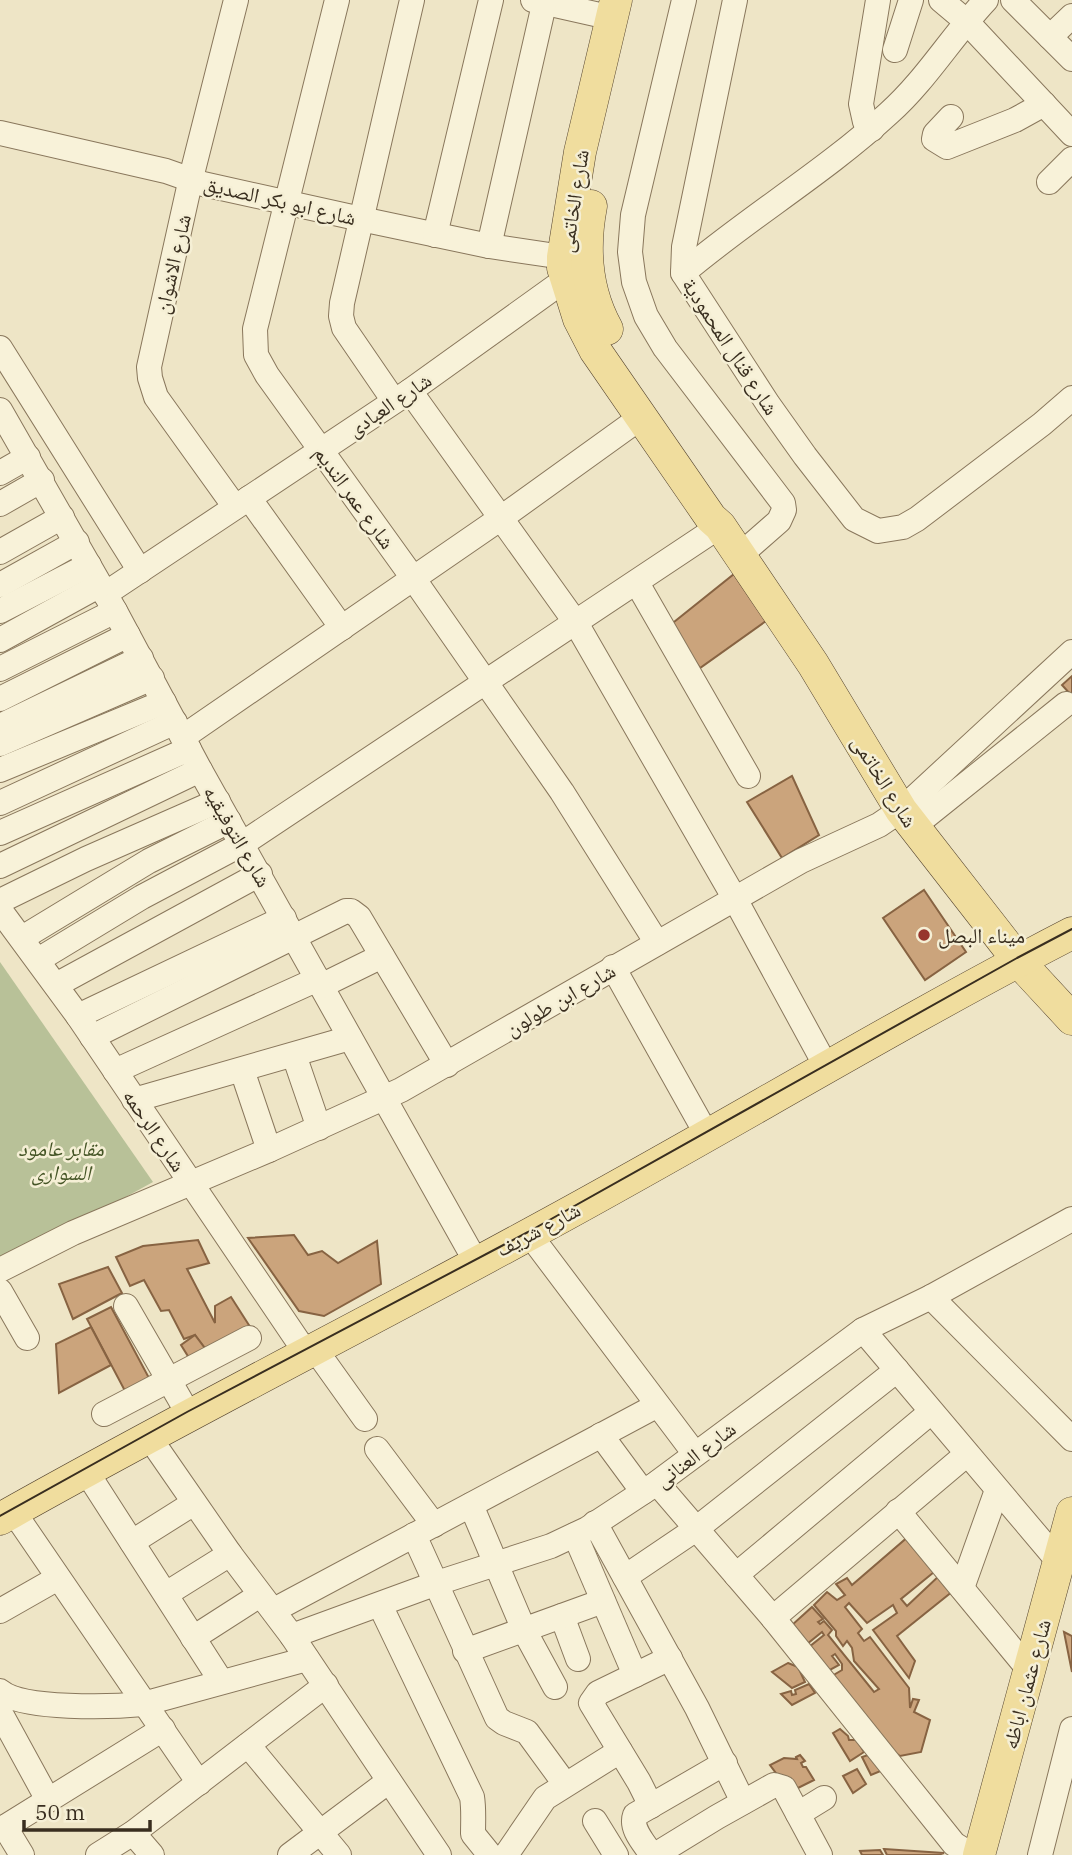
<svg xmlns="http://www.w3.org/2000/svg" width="1072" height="1855" font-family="'IBM Plex Serif','Noto Naskh Arabic',serif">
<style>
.cemetery{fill:#b8c198}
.building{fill:#cba47c;stroke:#876342;stroke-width:2}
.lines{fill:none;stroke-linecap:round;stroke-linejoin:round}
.minor-casing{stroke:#89775c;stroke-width:26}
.major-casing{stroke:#564530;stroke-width:33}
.minor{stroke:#f8f2d9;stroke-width:24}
.major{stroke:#f0dd9e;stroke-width:32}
.tram{stroke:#392e1f;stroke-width:2}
.poi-dot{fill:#97352d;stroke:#f5efd5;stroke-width:2.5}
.labels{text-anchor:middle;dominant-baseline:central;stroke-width:5;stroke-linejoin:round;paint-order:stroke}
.street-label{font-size:21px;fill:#392e1f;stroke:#f5efd5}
.poi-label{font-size:21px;fill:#392e1f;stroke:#f5efd5;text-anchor:start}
.park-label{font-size:21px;font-style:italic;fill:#455526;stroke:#f5efd5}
</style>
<rect width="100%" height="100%" fill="#eee5c6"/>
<!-- cemetery -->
<path class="cemetery" d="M0 962 153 1182 0 1266Z"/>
<!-- building -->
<g class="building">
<path d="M734 574 766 621 700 668 673 631 664 630Z"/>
<path d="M1072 676V696L1062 685Z"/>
<path d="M792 776 819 835 782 858 747 802Z"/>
<path d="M924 890 966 952 925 980 883 918Z"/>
<path d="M294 1235 308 1255 322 1251 338 1263 377 1241 381 1284 324 1316 299 1311 248 1238Z"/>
<path d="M198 1240 209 1263 187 1269 215 1323V1306L231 1297 254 1333 207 1351 195 1335 184 1339 169 1310 161 1311 144 1280 130 1286 116 1257 143 1246Z"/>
<path d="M108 1267 122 1293 73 1319 59 1284Z"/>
<path d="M111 1307 149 1378 125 1391 87 1319Z"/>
<path d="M91 1327 111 1365 59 1393 56 1344Z"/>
<path d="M195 1335 207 1351 191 1361 181 1345Z"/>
<path d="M909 1536 939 1568 901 1599 907 1606 942 1573 953 1591 897 1636 915 1661 909 1678 873 1630 897 1613 893 1605 867 1623 849 1603 845 1607 862 1629 858 1633 864 1641 870 1637 909 1688 910 1708 913 1699 919 1700 914 1712 930 1720 921 1752 900 1756 893 1751 832 1676 842 1670V1664L835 1654 832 1656 839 1665 828 1671 809 1647 824 1635 822 1632 807 1644 792 1625 812 1607 823 1619 818 1622 820 1624 824 1621 832 1630 828 1635 874 1692 879 1689 854 1661 852 1648 847 1641 843 1646 836 1636V1631L814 1605 827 1592 837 1600 845 1595 836 1584 847 1578 852 1585Z"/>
<path d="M1064 1632 1072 1636V1672Z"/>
<path d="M788 1663 798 1667 805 1682 792 1688 772 1672Z"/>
<path d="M809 1684 815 1693 792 1705 781 1694 791 1691 792 1695 796 1694 795 1690Z"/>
<path d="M840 1729 848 1736 849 1740H857L864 1752 850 1761 833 1733Z"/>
<path d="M874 1753 883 1770 871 1775 862 1757Z"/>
<path d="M800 1755 805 1761 801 1763 803 1767H806L814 1780 790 1792 770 1765 784 1758 797 1759 796 1757Z"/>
<path d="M857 1769 866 1784 853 1793 843 1776Z"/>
<path d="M884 1849 944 1853 938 1855H887Z"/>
<path d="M880 1850 883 1855H862L860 1851Z"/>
</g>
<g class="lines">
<defs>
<g id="minor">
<path d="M337 0 255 329 256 355 267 375 413 578 562 792 657 943"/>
<path d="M533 0 613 18"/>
<path d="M684 0 633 215 630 252 634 282 646 316 665 348 783 503 784 510 779 521 739 556"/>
<path d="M735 0 684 247 683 273 768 404 805 456 854 519 878 531 903 527 917 519 1042 424 1072 398"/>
<path d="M941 0 966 21 1072 134"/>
<path d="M1013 0 1072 59"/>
<path d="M1050 37 1072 16"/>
<path d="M895 50 911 0"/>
<path d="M951 117 935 134 934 139 947 147 1015 120 1044 104"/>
<path d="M872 129 865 122 861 104 878 0"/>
<path d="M0 133 166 171 203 184 361 219 489 246 563 257"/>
<path d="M1049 182 1072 159"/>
<path d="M435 235 491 0"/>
<path d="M489 246 545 0"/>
<path d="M683 273C749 217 825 172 889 113 926 80 952 36 986 0"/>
<path d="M0 348 140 571"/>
<path d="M410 391 576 623 735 899 827 1068"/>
<path d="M394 401 344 328 341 316 342 303 412 0"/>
<path d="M0 410 115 611 200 770 476 1262"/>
<path d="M0 473 28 457"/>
<path d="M249 498 342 628"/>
<path d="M0 504 42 480"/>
<path d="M235 507 156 397 150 378 149 367 191 178 236 0"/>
<path d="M0 552 62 517"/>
<path d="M637 583 748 776"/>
<path d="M0 585 77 542"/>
<path d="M105 594 410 391 566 279"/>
<path d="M0 611 89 565"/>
<path d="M0 640 100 585"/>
<path d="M0 669 115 611"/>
<path d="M0 699 128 635"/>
<path d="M0 726 141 658"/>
<path d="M183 737 501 518 640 418"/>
<path d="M0 744 152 678"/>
<path d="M0 770 164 702"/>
<path d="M0 803 175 722"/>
<path d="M914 826 1066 704"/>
<path d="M0 833 189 749"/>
<path d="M0 866 200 770"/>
<path d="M0 901 86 859 218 801"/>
<path d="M0 910 78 1016 306 1353"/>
<path d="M22 938 149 861 229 821"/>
<path d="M38 960 142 897 242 844 720 526"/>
<path d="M613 967 707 1135"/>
<path d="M56 985 260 874"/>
<path d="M321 986 382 956"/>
<path d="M78 1016 284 918"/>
<path d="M92 1037 346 911H351L359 917 447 1065"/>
<path d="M294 1055 319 1128"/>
<path d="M242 1070 269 1150"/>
<path d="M115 1071 318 979"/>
<path d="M134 1100 350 1038"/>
<path d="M530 1235 695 1454"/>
<path d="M0 1270 73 1233 269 1150 401 1090 801 861 879 825 901 810 1072 652"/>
<path d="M0 1291 27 1338"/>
<path d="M931 1297 1072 1439"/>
<path d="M126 1306 189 1415"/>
<path d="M863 1330 1059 1562"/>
<path d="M315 1349 365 1419"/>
<path d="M104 1414 249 1338"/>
<path d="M601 1435 643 1492"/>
<path d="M149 1437 230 1554 292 1636 439 1855"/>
<path d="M377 1449 434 1525"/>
<path d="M86 1471 221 1681"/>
<path d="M657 1483 773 1618 954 1844 972 1855"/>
<path d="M471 1505 524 1630 555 1687"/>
<path d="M13 1511 199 1783"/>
<path d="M898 1511 1030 1671"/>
<path d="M595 1523 697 1708 743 1802"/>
<path d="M414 1535 497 1718 504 1723 527 1732 565 1784"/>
<path d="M575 1535 635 1675"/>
<path d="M132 1542 194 1503"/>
<path d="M736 1575 931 1412"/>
<path d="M625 1577 696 1529 897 1370"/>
<path d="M962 1588 997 1490"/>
<path d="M166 1594 230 1554"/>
<path d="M380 1605 472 1797C474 1809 473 1822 473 1834L490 1855"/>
<path d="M274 1610 656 1406"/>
<path d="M0 1611 58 1578"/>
<path d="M562 1616 578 1659"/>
<path d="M773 1618 967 1454"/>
<path d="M292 1636 437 1583 551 1546 587 1529 657 1483 863 1330 931 1297 1072 1219"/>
<path d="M193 1638 260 1595"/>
<path d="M465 1651 603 1601"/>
<path d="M0 1691C22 1710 113 1707 143 1704L307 1659"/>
<path d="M1 1714 48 1800"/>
<path d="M248 1745 339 1855"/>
<path d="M651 1806 639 1782 591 1703 598 1693 670 1658"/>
<path d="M798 1814 824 1798"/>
<path d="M595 1821 616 1855"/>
<path d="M5 1827 22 1855"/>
<path d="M0 1830 163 1729"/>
<path d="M133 1833 152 1855"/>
<path d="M98 1855 133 1833 326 1685"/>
<path d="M290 1855 389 1781"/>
<path d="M506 1855 545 1798 620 1751"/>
<path d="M652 1855C644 1843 630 1829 635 1815L725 1763"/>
<path d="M655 1855 717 1817 774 1785 784 1788 820 1855"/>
<path d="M1040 1855 1072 1729"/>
</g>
<g id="major">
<path d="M616 0 580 152 563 257V268L579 319 595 350 711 518 720 526 813 664 901 810 1021 964 1072 1019"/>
<path d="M591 206C583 248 586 291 607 329"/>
<path d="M0 1519C175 1420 354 1330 530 1234 712 1136 888 1028 1072 933"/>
<path d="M979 1855 1072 1513"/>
</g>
</defs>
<!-- minor casing -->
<use href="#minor" class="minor-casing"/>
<!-- major casing -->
<use href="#major" class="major-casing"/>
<!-- minor -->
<use href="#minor" class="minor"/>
<!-- major -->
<use href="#major" class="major"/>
<!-- tram -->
<path class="tram" d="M0 1516 187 1412 528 1232 1017 958 1072 929"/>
</g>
<!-- markers -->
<circle class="poi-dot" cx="924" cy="935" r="7"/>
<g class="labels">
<!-- street labels -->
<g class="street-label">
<text transform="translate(280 200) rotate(13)">شارع ابو بكر الصديق</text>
<text transform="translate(573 201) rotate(-81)">شارع الخاتمى</text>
<text transform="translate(172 264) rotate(-77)">شارع الاشوان</text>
<text transform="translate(731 346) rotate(57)">شارع قنال المحمودية</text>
<text transform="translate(389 404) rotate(-34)">شارع العبادى</text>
<text transform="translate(355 497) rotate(54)">شارع عمر النديم</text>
<text transform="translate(885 781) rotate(58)">شارع الخاتمى</text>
<text transform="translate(238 836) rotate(60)">شارع التوفيقيه</text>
<text transform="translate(560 999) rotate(-30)">شارع ابن طولون</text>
<text transform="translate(155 1130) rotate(56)">شارع الرحمه</text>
<text transform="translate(538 1229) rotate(-28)">شارع شريف</text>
<text transform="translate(695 1454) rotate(-37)">شارع العنانى</text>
<text transform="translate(1026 1684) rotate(-75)">شارع عثمان اباظه</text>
</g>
<!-- poi labels -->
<g class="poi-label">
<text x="938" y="935">ميناء البصل</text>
</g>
<!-- park labels -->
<g class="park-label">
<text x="61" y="1148">مقابر عامود<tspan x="61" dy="24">السوارى</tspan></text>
</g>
</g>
<!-- scale -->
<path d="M24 1820v10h126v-10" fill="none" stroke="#392e1f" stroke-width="3.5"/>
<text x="35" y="1820" font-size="21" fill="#392e1f" stroke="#f5efd5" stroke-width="5" paint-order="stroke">50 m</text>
</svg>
